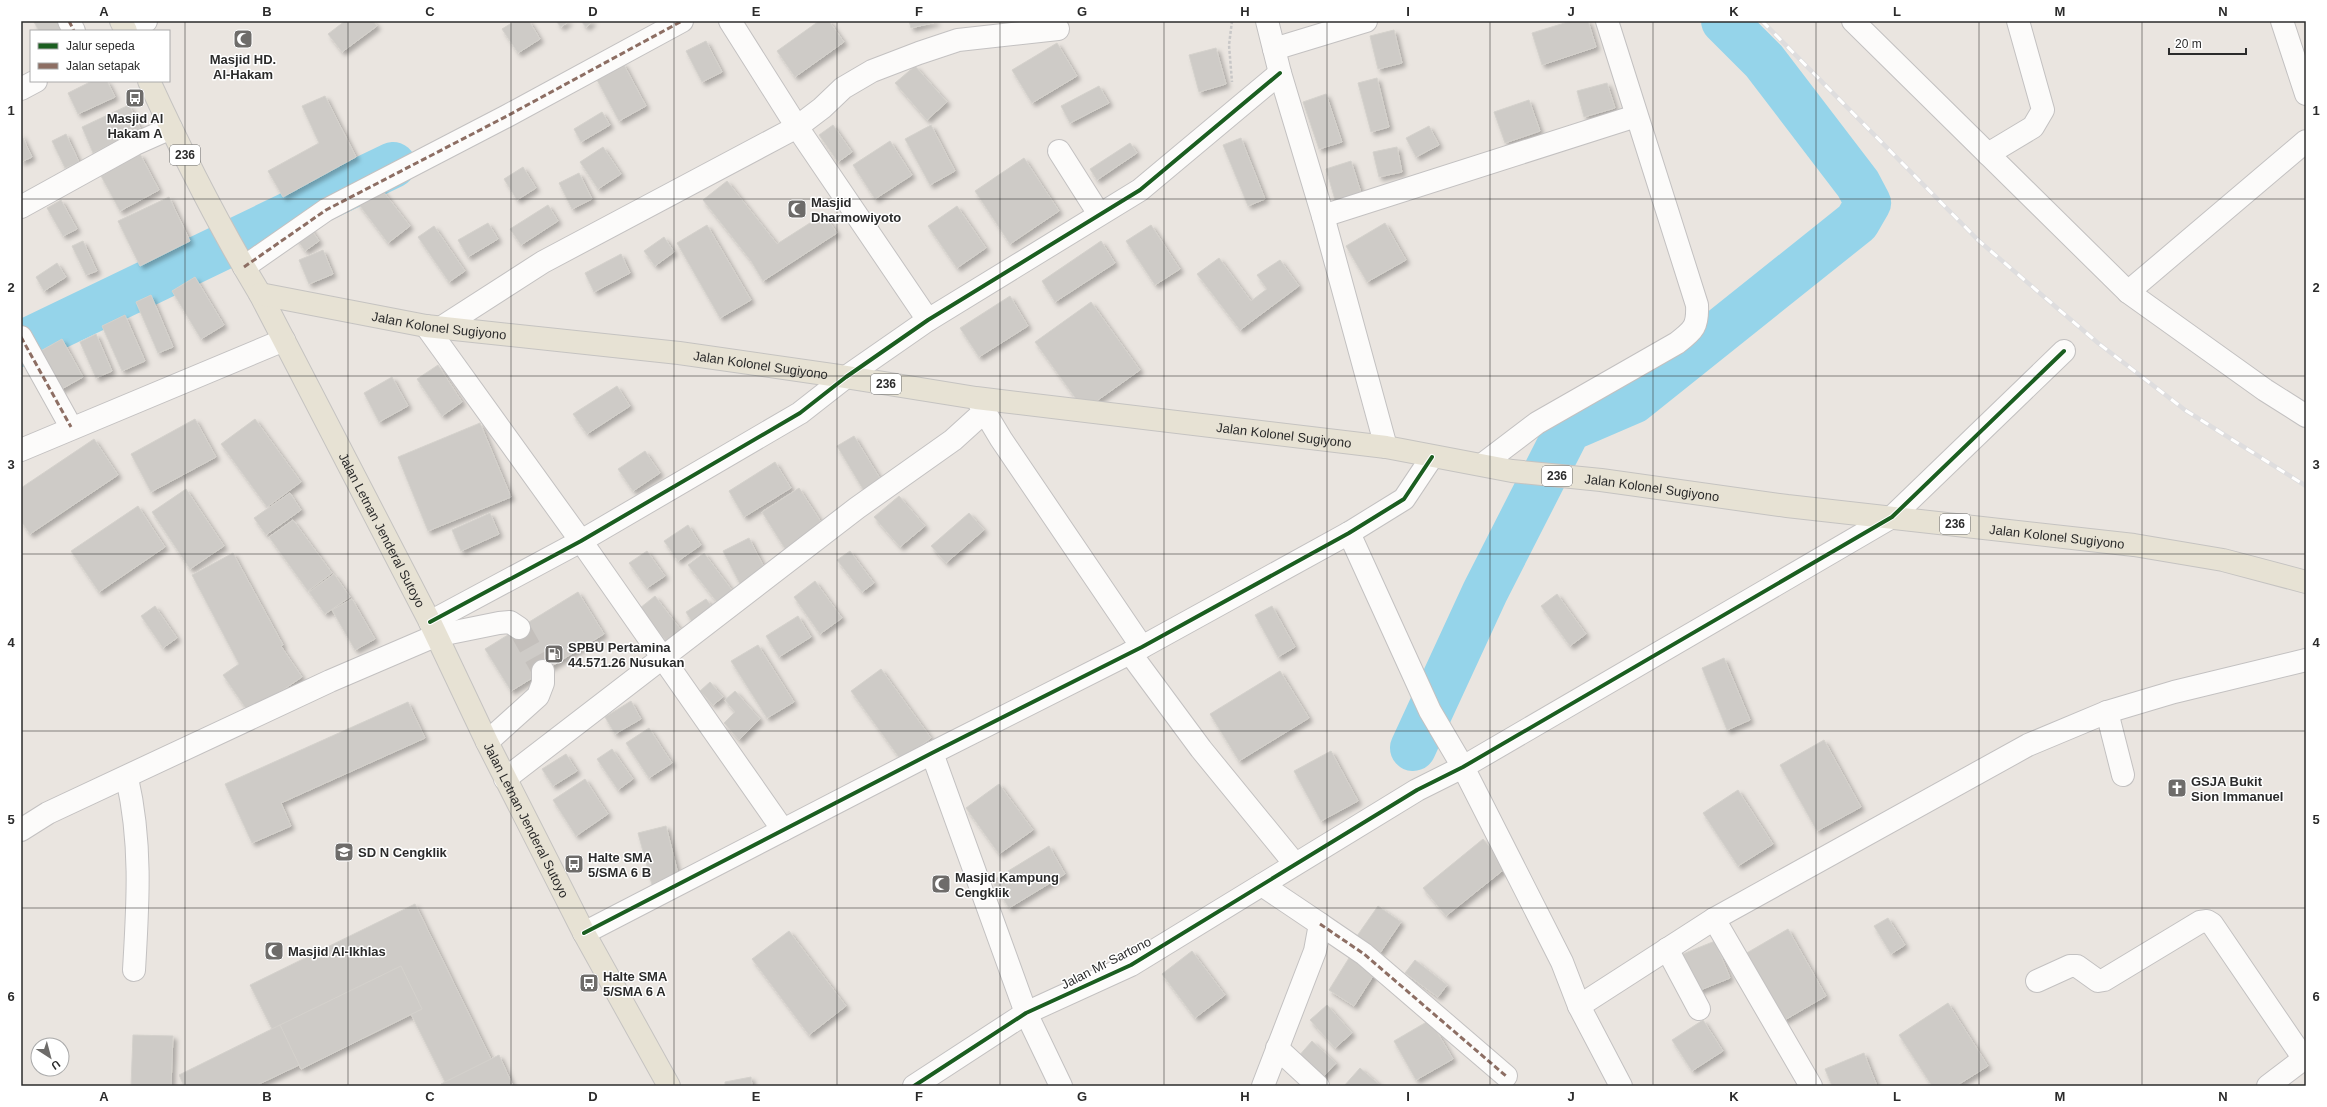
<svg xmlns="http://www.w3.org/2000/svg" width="2327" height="1107" font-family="Helvetica,sans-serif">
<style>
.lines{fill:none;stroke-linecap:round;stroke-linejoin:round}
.river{stroke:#95d4ea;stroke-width:46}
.building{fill:#cecbc7;stroke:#d4d1cc;filter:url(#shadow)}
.minor-tunnel{stroke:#c4c0bc;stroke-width:22;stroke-dasharray:22 11;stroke-linecap:butt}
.minor-casing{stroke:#c3c1c1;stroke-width:24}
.major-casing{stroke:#c5c3c1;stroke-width:24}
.path{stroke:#c8c7c7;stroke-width:2.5;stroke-dasharray:3 2;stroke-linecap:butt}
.minor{stroke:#fcfbfa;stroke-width:22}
.major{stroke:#e7e2d4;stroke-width:22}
.rail-casing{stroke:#deddde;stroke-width:4.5}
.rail{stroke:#fff;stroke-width:3;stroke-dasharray:9;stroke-linecap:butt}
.quiet{stroke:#8d6e63;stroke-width:3;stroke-dasharray:6 3;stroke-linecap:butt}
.cycleway-casing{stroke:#fff;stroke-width:6}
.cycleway{stroke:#1b5e20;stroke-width:4}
.grid{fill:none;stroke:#2b2b2b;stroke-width:1;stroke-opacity:0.55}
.labels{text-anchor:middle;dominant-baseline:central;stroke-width:3;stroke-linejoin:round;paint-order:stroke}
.shield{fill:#fff;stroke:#6b6b6b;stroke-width:1}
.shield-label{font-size:12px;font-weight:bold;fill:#2b2b2b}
.poi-label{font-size:13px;font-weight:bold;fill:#2b2b2b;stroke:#fff;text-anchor:start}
.street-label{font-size:13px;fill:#2b2b2b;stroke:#fff}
.neatline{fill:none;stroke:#2b2b2b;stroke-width:1.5}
.grid-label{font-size:13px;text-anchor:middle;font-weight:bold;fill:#2b2b2b}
</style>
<defs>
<filter id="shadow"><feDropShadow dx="3.5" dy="3.5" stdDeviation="2" flood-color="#0004"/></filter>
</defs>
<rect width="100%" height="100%" fill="#eae5e0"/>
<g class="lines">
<!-- river -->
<g class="river">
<path d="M21 344 393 165"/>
<path d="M1413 748 1485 592 1568 429 1633 401 1857 222 1868 203 1858 184 1764 61 1724 21"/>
</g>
</g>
<!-- building -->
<g class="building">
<path d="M35 21H61L66 31H39L34 22Z"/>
<path d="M345 21H373L377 26 342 52 328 34Z"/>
<path d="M515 21H529L540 39 518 53 502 29Z"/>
<path d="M556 21H569L561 27Z"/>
<path d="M581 21H593L586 27Z"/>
<path d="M819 21H829L844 42 795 77 777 51Z"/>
<path d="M909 21H936V22L911 28Z"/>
<path d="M1571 21H1588L1596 47 1542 65 1532 33Z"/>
<path d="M1394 30 1402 63 1378 69 1370 36Z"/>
<path d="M706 41 722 72 702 82 686 51Z"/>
<path d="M1057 43 1077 76 1032 103 1012 70Z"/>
<path d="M1216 48 1226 84 1199 92 1189 55Z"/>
<path d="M623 63 646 106 619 121 596 78Z"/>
<path d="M915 66 947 102 927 120 895 83Z"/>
<path d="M1377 78 1389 127 1371 132 1358 83Z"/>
<path d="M92 81H107L115 97 78 114 68 93Z"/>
<path d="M1607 83 1615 108 1584 117 1577 91Z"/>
<path d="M1099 86 1109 103 1070 123 1061 106Z"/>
<path d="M1326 94 1342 142 1319 149 1303 102Z"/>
<path d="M325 96 356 157 283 197 268 171 319 143 302 106Z"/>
<path d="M1529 100 1540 131 1505 143 1494 112Z"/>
<path d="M129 105 141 130 93 153 82 127Z"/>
<path d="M602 112 610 125 581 142 574 129Z"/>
<path d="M833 125 852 152 838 162 819 135Z"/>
<path d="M931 125 955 171 930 185 905 139Z"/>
<path d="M1429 126 1439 145 1416 157 1406 138Z"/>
<path d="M21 134 32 157 21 162Z"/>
<path d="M66 134 79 162 65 168 52 141Z"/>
<path d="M1241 138 1265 199 1248 206 1223 145Z"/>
<path d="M890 141 912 175 875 199 853 165Z"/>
<path d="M1130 143 1137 153 1097 180 1090 169Z"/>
<path d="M603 147 621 174 598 189 580 162Z"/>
<path d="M1397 147 1402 172 1379 177 1373 152Z"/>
<path d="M140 154 159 190 120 211 101 176Z"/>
<path d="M1024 158 1059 211 1010 244 975 191Z"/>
<path d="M1351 161 1364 202 1338 210 1326 169Z"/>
<path d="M523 167 536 188 517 200 504 179Z"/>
<path d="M579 173 592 199 572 209 559 183Z"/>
<path d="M727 181 777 244 824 214 837 233 763 281 751 261 703 200Z"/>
<path d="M379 186 410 226 388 243 357 202Z"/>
<path d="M169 197 190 241 140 266 118 221Z"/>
<path d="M61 200 77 229 63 236 47 208Z"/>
<path d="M548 205 558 221 521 245 510 229Z"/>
<path d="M957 206 986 248 957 268 928 226Z"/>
<path d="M488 223 498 239 468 257 458 240Z"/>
<path d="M1385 223 1406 260 1367 282 1346 246Z"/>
<path d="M308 225 319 241 305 251 294 235Z"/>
<path d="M707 225 751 300 720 318 677 243Z"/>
<path d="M1151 225 1180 269 1155 285 1126 241Z"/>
<path d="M434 226 465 271 449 282 418 237Z"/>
<path d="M664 237 674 252 655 266 644 251Z"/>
<path d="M83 241 97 271 86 275 72 246Z"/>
<path d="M1101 241 1115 263 1055 302 1042 281Z"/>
<path d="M323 250 333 274 309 284 299 260Z"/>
<path d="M621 254 630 273 594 292 585 273Z"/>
<path d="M1219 258 1251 301 1267 289 1257 275 1280 260 1299 286 1240 330 1197 274Z"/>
<path d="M57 263 66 277 44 291 36 277Z"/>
<path d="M195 277 224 325 201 339 172 291Z"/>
<path d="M151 295 173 347 158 353 136 302Z"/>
<path d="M1010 296 1028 326 979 357 960 328Z"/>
<path d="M1091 302 1140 370 1084 410 1035 342Z"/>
<path d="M125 315 145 361 122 371 102 326Z"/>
<path d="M96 334 112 371 96 378 80 342Z"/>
<path d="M62 339 83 377 58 391 37 353Z"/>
<path d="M438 365 462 402 442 416 417 379Z"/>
<path d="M392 377 408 406 379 422 364 393Z"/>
<path d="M617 386 630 406 587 434 573 414Z"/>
<path d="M195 419 216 457 151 492 131 454Z"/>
<path d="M255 419 301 482 267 507 221 444Z"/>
<path d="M480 423 511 497 428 531 398 457Z"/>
<path d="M854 436 881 480 864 491 837 446Z"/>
<path d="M94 439 118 475 30 534 21 521V488Z"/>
<path d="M645 451 660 473 633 491 618 469Z"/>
<path d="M775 462 791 488 744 517 729 491Z"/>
<path d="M799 488 825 528 787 552 762 512Z"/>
<path d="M186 489 224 546 190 569 152 512Z"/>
<path d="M290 493 301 510 266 535 254 518Z"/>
<path d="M899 496 925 526 900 547 874 517Z"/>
<path d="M138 506 165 547 99 592 71 551Z"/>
<path d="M490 513 499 534 461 551 452 530Z"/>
<path d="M969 513 984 530 946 563 931 546Z"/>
<path d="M293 520 332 573 308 591 269 537Z"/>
<path d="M688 525 701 545 678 561 664 541Z"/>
<path d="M749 538 766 571 740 584 723 551Z"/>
<path d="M647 551 665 576 647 588 629 563Z"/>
<path d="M850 551 874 583 862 592 837 560Z"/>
<path d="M233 553 283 645 281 646 302 677 249 713 223 675 239 664 192 575Z"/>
<path d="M704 553 735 594 720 606 688 565Z"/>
<path d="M334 574 350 597 325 614 309 592Z"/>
<path d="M815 581 842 618 820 634 794 597Z"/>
<path d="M578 592 604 634 511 691 485 649Z"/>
<path d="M1557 594 1586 634 1570 646 1541 606Z"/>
<path d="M655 596 681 630 666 641 640 608Z"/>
<path d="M352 599 375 639 355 650 332 610Z"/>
<path d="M706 599 713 608 692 622 686 612Z"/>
<path d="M155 606 177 638 163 648 141 616Z"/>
<path d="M1272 606 1295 647 1278 657 1255 615Z"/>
<path d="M798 616 811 637 779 657 766 636Z"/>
<path d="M758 645 794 702 767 718 731 661Z"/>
<path d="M1724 658 1750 720 1727 730 1702 668Z"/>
<path d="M881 669 931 738 901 760 851 691Z"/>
<path d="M1280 671 1309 718 1239 761 1210 714Z"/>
<path d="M710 682 723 697 713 705 700 691Z"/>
<path d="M735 691 760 719 739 740 724 723 735 712 725 700Z"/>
<path d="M631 701 641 719 615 734 605 717Z"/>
<path d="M408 702 425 738 281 803 291 826 252 843 225 784Z"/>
<path d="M649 728 672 763 649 778 626 743Z"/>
<path d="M1824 740 1861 807 1817 831 1780 765Z"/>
<path d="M612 749 633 779 618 790 597 759Z"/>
<path d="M1331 751 1358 801 1321 821 1294 771Z"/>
<path d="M566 754 577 771 553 786 542 769Z"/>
<path d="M585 779 608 814 576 836 553 800Z"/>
<path d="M999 784 1033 830 999 854 966 808Z"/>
<path d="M1738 790 1773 844 1738 866 1703 813Z"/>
<path d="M666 826 679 878 652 885 638 833Z"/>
<path d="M1483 839 1507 867 1446 916 1423 888Z"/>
<path d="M1049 846 1065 874 1009 908 992 881Z"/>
<path d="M415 904 491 1059 445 1082 411 1014 422 1009 401 966 272 1029 250 985Z"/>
<path d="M1378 906 1401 922 1380 953 1357 936Z"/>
<path d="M1888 918 1905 945 1891 954 1874 926Z"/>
<path d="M1788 929 1826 996 1783 1021 1745 954Z"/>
<path d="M789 931 846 1006 809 1035 752 959Z"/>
<path d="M1715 941 1730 978 1693 993 1678 956Z"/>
<path d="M1192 951 1225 995 1195 1018 1162 974Z"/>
<path d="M1349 958 1375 973 1354 1006 1329 990Z"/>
<path d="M1415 960 1447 985 1438 997 1405 973Z"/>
<path d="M401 966 422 1009 301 1069 280 1025Z"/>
<path d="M1948 1003 1988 1066 1956 1086H1932L1899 1035Z"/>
<path d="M1327 1005 1352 1033 1335 1048 1310 1020Z"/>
<path d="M1430 1020 1453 1059 1416 1080 1394 1041Z"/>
<path d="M1703 1020 1723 1051 1692 1071 1672 1040Z"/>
<path d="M280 1025 299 1065 255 1086H184L179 1075Z"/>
<path d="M133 1035 173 1036 171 1086H131Z"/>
<path d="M1312 1041 1336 1063 1321 1079 1297 1058Z"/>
<path d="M1864 1053 1877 1086H1832L1825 1069Z"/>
<path d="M499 1055 513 1086H442L441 1084Z"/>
<path d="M1360 1068 1381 1086H1344Z"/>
<path d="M751 1077 752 1086H725V1082Z"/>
</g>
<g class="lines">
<!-- minor-tunnel -->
<path class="minor-tunnel" d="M519 628 543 671"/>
<defs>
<g id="minor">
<path d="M69 21 74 31"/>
<path d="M730 21 797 127 928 320"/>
<path d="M1267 21 1280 73 1323 216 1386 447"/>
<path d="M1853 21 2128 292 2265 390 2306 416"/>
<path d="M2282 21 2306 94"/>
<path d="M129 31 146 21"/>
<path d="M1274 49 1366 21"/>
<path d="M21 89 36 81"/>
<path d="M1059 151 1099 214"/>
<path d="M1988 154 2033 127 2043 110 2018 21"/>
<path d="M21 207 135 144 171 128"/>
<path d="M1323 216 1636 116"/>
<path d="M244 267 326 210 507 116 682 21"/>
<path d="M2128 292 2306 141"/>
<path d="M426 326 581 541 783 830"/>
<path d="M442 327 543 262 797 127 822 108 843 88 872 71 919 53 958 40 1058 29"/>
<path d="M21 337 71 427"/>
<path d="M977 399 1001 439 1142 647"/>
<path d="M21 450 284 340"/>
<path d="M1483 464 1537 423 1677 343C1694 330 1698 326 1697 305L1607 21"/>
<path d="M1349 533 1430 711 1463 767 1562 962 1579 1006 1621 1086"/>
<path d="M430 622 581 541 800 413 846 377 928 320 1140 190 1280 73"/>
<path d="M1130 653 1201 749 1295 864"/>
<path d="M2107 712 2123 775"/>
<path d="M487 742 538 696 543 683V671"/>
<path d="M932 753 1026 1013 1061 1086"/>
<path d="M127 778C142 843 138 903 134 970"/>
<path d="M505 779 857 508 953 440 985 411"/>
<path d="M21 830 48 813 330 681 435 636 499 623 510 622 519 628"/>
<path d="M1262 885 1320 924 1315 951 1263 1086"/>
<path d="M1714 919 1811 1086"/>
<path d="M1320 924 1364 954 1506 1076"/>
<path d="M584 933 932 753 1142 647 1349 533 1404 499 1432 457"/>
<path d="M1667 949 1699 1009"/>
<path d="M2037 981 2070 966H2077L2098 981 2104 980 2200 922 2207 921 2212 924 2304 1059"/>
<path d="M1579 1006 1714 919 2028 745 2107 712 2174 692 2306 660"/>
<path d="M1277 1048 1318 1086"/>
<path d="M914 1086 1026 1013 1131 965 1417 790 1463 767 1892 517 2064 351"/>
<path d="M2268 1086 2306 1057"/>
</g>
<g id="major">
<path d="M121 21 126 31"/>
<path id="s1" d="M149 81C182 153 219 226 260 294L430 622 487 742 584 933 669 1086"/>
<path id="s2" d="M260 294 426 326 679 353 846 377 976 398 1386 447 1512 471 1601 480 1787 506 2134 545 2223 560 2306 582"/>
</g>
</defs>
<!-- minor casing -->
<use href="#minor" class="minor-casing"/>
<!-- major casing -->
<use href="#major" class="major-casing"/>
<!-- path -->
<path class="path" d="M1232 21 1229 45 1232 82"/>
<!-- minor -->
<use href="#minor" class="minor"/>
<!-- major -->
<use href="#major" class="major"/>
<defs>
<path id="rail" d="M1762 21 1979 241 2098 343 2185 410 2306 486"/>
</defs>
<!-- rail casing -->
<use href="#rail" class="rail-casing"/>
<!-- rail -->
<use href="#rail" class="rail"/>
<!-- quiet -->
<g class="quiet">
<path d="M69 21 74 31"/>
<path d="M244 267 326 210 507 116 682 21"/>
<path d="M21 337 71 427"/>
<path d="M1320 924 1364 954 1506 1076"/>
</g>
<defs>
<g id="cycleway">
<path d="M430 622 581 541 800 413 846 377 928 320 1140 190 1280 73"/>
<path d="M584 933 932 753 1142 647 1349 533 1404 499 1432 457"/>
<path d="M914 1086 1026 1013 1131 965 1417 790 1463 767 1892 517 2064 351"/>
</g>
</defs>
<!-- cycleway casing -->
<use href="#cycleway" class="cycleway-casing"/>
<!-- cycleway -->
<use href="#cycleway" class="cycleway"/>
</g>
<!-- grid -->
<path class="grid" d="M185 21V1086M348 21V1086M511 21V1086M674 21V1086M837 21V1086M1000 21V1086M1164 21V1086M1327 21V1086M1490 21V1086M1653 21V1086M1816 21V1086M1979 21V1086M2142 21V1086M21 199H2306M21 376H2306M21 554H2306M21 731H2306M21 908H2306"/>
<!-- icons -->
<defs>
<symbol id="mosque-square" viewBox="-11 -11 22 22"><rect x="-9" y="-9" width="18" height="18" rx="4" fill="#6e6c6a" stroke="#fff"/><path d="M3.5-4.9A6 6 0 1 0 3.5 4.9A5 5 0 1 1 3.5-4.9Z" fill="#fff"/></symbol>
<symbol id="bus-square" viewBox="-11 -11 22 22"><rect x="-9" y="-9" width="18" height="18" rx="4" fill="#6e6c6a" stroke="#fff"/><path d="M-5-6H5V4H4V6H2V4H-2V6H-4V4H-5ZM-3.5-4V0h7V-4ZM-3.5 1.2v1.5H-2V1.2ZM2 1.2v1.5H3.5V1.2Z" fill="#fff"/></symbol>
<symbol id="fuel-square" viewBox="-11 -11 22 22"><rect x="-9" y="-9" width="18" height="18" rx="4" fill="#6e6c6a" stroke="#fff"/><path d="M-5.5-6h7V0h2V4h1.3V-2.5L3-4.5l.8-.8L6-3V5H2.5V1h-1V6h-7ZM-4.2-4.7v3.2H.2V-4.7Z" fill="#fff"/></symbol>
<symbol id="church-square" viewBox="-11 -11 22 22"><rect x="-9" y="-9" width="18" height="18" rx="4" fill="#6e6c6a" stroke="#fff"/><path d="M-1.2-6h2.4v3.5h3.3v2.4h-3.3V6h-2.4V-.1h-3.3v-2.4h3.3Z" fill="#fff"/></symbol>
<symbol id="school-square" viewBox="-11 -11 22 22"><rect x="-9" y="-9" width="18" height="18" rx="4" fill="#6e6c6a" stroke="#fff"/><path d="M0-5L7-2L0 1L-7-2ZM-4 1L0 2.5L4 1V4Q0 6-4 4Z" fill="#fff"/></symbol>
</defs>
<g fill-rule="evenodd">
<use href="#mosque-square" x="232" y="28" width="22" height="22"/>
<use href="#bus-square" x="124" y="87" width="22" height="22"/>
<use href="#mosque-square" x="786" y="198" width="22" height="22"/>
<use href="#fuel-square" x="543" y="643" width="22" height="22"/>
<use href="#church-square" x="2166" y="777" width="22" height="22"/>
<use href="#school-square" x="333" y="841" width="22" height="22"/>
<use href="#bus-square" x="563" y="853" width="22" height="22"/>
<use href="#mosque-square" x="930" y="873" width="22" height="22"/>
<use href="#mosque-square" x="263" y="940" width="22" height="22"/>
<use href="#bus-square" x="578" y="972" width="22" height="22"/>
</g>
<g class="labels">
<!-- shield labels -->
<g class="shield">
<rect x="170" y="145" width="30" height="20" rx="3"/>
<rect x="871" y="374" width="30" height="20" rx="3"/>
<rect x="1542" y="466" width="30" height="20" rx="3"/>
<rect x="1940" y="514" width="30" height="20" rx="3"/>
</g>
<g class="shield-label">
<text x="185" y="155">236</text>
<text x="886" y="384">236</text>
<text x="1557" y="476">236</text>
<text x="1955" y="524">236</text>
</g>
<!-- poi labels -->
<g class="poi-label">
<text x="243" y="59" text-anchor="middle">Masjid HD.<tspan x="243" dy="15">Al-Hakam</tspan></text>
<text x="135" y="118" text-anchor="middle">Masjid Al<tspan x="135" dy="15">Hakam A</tspan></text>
<text x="811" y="202">Masjid<tspan x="811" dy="15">Dharmowiyoto</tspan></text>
<text x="568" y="647">SPBU Pertamina<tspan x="568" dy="15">44.571.26 Nusukan</tspan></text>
<text x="2191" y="781">GSJA Bukit<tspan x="2191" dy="15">Sion Immanuel</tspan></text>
<text x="358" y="852">SD N Cengklik</text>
<text x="588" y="857">Halte SMA<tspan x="588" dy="15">5/SMA 6 B</tspan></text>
<text x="955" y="877">Masjid Kampung<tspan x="955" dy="15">Cengklik</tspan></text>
<text x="288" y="951">Masjid Al-Ikhlas</text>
<text x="603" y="976">Halte SMA<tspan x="603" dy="15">5/SMA 6 A</tspan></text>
</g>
<!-- street labels -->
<g class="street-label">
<text stroke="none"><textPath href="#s2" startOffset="182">Jalan Kolonel Sugiyono</textPath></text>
<text stroke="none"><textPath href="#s2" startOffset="506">Jalan Kolonel Sugiyono</textPath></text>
<text stroke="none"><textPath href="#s2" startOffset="1034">Jalan Kolonel Sugiyono</textPath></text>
<text stroke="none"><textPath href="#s2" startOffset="1406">Jalan Kolonel Sugiyono</textPath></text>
<text stroke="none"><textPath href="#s1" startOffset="506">Jalan Letnan Jenderal Sutoyo</textPath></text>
<text stroke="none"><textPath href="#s2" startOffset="1814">Jalan Kolonel Sugiyono</textPath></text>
<text stroke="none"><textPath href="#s1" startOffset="830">Jalan Letnan Jenderal Sutoyo</textPath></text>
<text transform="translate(1106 963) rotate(-27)">Jalan Mr Sartono</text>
</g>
</g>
<!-- border -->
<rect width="2327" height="1107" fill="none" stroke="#ffffff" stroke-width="44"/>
<!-- legend -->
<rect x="30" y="30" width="140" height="52" fill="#ffffff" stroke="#aaaaaa"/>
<rect x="38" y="43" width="20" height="6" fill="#1b5e20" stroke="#aaaaaa"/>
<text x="66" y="50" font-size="12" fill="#2b2b2b">Jalur sepeda</text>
<rect x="38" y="63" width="20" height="6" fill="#8d6e63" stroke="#aaaaaa"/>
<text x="66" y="70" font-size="12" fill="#2b2b2b">Jalan setapak</text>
<!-- north arrow -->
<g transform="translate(50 1057) rotate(144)"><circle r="19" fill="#ffffff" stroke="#aaaaaa"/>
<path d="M0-3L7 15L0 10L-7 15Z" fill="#6e6c6a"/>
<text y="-6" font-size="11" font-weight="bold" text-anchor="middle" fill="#2b2b2b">U</text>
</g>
<!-- scale -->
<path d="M2169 48v6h77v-6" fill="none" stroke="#2b2b2b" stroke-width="2"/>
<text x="2175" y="48" font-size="12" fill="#2b2b2b" stroke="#ffffff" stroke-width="3" paint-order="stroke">20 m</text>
<rect x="22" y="22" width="2283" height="1063" class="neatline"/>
<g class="grid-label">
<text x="104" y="16">A</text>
<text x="267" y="16">B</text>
<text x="430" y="16">C</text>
<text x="593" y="16">D</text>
<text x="756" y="16">E</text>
<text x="919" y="16">F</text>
<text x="1082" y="16">G</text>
<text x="1245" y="16">H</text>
<text x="1408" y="16">I</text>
<text x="1571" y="16">J</text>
<text x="1734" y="16">K</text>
<text x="1897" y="16">L</text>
<text x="2060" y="16">M</text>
<text x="2223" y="16">N</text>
<text x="11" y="115">1</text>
<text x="2316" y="115">1</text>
<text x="11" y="292">2</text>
<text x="2316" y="292">2</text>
<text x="11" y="469">3</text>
<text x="2316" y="469">3</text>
<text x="11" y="647">4</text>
<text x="2316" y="647">4</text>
<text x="11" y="824">5</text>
<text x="2316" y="824">5</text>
<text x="11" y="1001">6</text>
<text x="2316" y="1001">6</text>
<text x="104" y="1101">A</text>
<text x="267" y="1101">B</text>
<text x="430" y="1101">C</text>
<text x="593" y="1101">D</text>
<text x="756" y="1101">E</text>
<text x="919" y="1101">F</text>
<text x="1082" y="1101">G</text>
<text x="1245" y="1101">H</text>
<text x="1408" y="1101">I</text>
<text x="1571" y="1101">J</text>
<text x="1734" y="1101">K</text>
<text x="1897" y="1101">L</text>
<text x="2060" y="1101">M</text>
<text x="2223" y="1101">N</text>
</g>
</svg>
